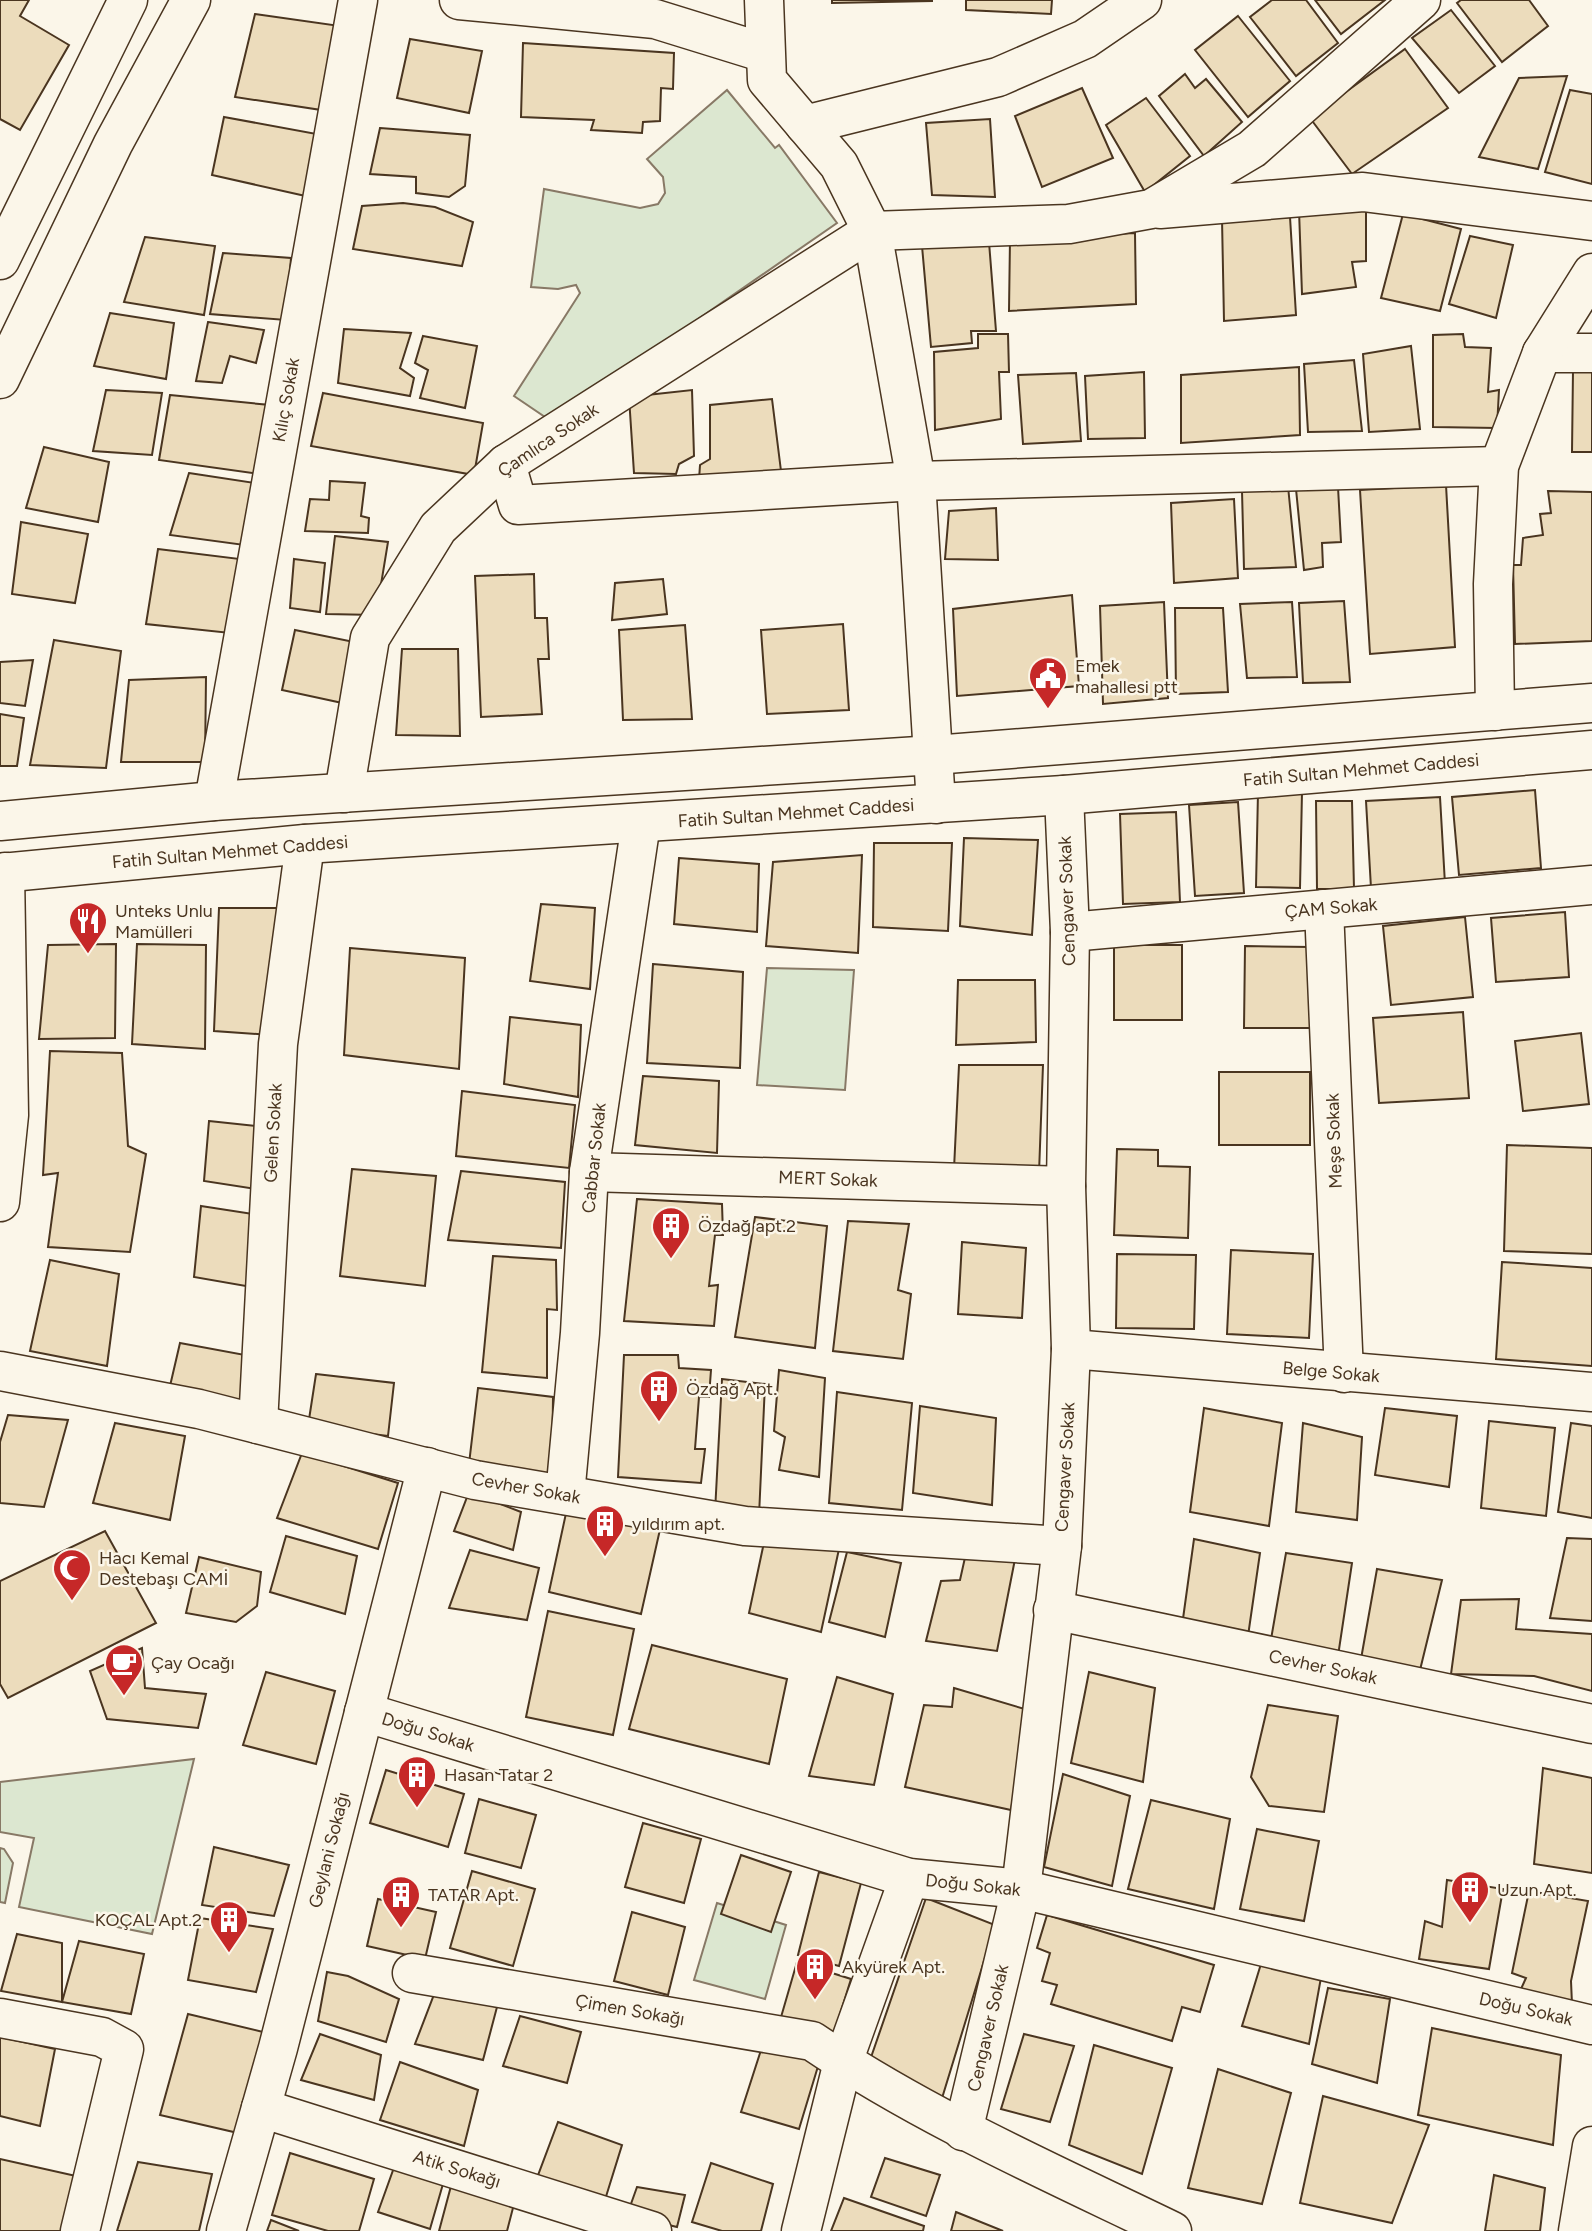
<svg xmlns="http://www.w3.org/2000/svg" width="1592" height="2231" font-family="Figtree,sans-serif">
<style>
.green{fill:#dce7d0;stroke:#887966;stroke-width:2}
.building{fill:#ecdcbc;stroke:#4a3520;stroke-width:2}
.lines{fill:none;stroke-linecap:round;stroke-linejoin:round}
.minor-casing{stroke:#4a3520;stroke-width:41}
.major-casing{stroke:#4a3520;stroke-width:41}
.minor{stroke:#fbf6e9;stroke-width:38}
.major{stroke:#fbf6e9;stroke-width:38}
.labels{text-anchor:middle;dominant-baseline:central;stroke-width:5;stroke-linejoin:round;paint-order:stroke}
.street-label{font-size:18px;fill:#4a3520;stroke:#fbf6e9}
.poi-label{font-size:18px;fill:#4a3520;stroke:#fbf6e9;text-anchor:start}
</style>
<rect width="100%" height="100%" fill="#fbf6e9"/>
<!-- green -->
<g class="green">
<path d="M727 90 775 148 779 145 837 223 551 421 514 396 580 293 576 285 558 289 531 287 544 189 640 208 658 204 665 193 663 177 647 159Z"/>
<path d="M767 968 854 970 845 1090 757 1085Z"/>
<path d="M194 1759 152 1934 19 1907 34 1838 0 1832V1782Z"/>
<path d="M0 1848 4 1849 13 1863 5 1903 0 1902Z"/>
<path d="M717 1903 786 1925 765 1999 694 1980Z"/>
</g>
<!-- building -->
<g class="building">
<path d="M0 0H29L20 16 69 45 20 130 0 119Z"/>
<path d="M832 0H932V1L832 3Z"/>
<path d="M966 0H1052L1051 14 966 10Z"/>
<path d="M1272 0H1306L1338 43 1296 76 1250 17Z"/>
<path d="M1315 0H1385L1341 34Z"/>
<path d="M1461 0H1529L1548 26 1502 62 1457 3Z"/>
<path d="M1451 10 1495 66 1459 93 1412 38Z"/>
<path d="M255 14 340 26 328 111 235 97Z"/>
<path d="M1238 16 1290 81 1248 117 1195 50Z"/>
<path d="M410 39 482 51 469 113 397 98Z"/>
<path d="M523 43 674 53 673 89 661 88 660 121 643 122 642 133 591 130 594 120 521 117Z"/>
<path d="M1405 49 1448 108 1352 174 1310 118Z"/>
<path d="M1185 74 1195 88 1206 79 1242 122 1204 156 1159 96Z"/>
<path d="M1567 76 1538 169 1479 157 1519 78Z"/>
<path d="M1082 88 1113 158 1042 187 1015 116Z"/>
<path d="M1570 90 1592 94V184L1545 172Z"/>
<path d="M1146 98 1190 156 1145 192 1106 125Z"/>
<path d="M224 117 322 135 310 197 212 175Z"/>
<path d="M990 119 995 197 932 195 926 123Z"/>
<path d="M380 128 470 135 465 186 449 197 416 193V177L370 174Z"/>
<path d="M403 203 435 207 473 222 462 266 353 249 362 206Z"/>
<path d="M1366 208V261L1352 262 1356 287 1302 294 1299 210Z"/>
<path d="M1403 214 1461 229 1440 311 1381 298Z"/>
<path d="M1290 217 1296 315 1224 321 1222 219Z"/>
<path d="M1135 233 1136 304 1009 311 1010 239Z"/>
<path d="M1470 236 1513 245 1496 318 1449 304Z"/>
<path d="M145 237 215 246 204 315 124 302Z"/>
<path d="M989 242 996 331H971L972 343 931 347 922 246Z"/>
<path d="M223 253 291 258 286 320 210 314Z"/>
<path d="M110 313 174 323 166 379 94 366Z"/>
<path d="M208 322 264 330 256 363 230 356 222 383 196 381Z"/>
<path d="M344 329 411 333 400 368 414 378 410 396 338 383Z"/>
<path d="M978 334H1008L1009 372H999L1001 419 935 430 934 352 978 348Z"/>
<path d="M1463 334 1465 347 1491 348 1488 392 1499 390 1497 428 1433 427V335Z"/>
<path d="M423 336 477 346 465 408 420 398 428 370 415 363Z"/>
<path d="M1411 346 1420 429 1369 432 1363 354Z"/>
<path d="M1354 360 1362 431 1308 432 1304 364Z"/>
<path d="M1299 367 1300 435 1181 443V375Z"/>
<path d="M1573 370 1592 371V452H1572Z"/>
<path d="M1144 372 1145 438 1088 439 1085 376Z"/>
<path d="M1076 373 1081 441 1023 444 1018 375Z"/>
<path d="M106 390 162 393 152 455 93 451Z"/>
<path d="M692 390 694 456 679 464 676 474 634 473 629 397Z"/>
<path d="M323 393 483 423 474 475 311 446Z"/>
<path d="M170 395 270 405 259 474 159 460Z"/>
<path d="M772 399 781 471 699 480 700 465 710 459V405Z"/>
<path d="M44 447 109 462 98 522 26 508Z"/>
<path d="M189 473 255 483 244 545 170 535Z"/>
<path d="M330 481 365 483 361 516 369 518 368 533 305 531 310 499 329 500Z"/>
<path d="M1446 485 1455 647 1370 654 1360 490Z"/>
<path d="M1288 486 1296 567 1244 569 1242 491Z"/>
<path d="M1338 487 1341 542 1322 543 1323 567 1304 570 1296 489Z"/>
<path d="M1548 491 1592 492V641L1515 644 1513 565H1521L1523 538 1543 535 1540 514 1551 513Z"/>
<path d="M1234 499 1238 578 1174 583 1171 503Z"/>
<path d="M996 508 998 560 945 559 949 511Z"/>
<path d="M21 522 88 534 75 603 12 594Z"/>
<path d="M335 536 388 542 376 615 326 614Z"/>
<path d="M158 549 240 559 230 633 146 624Z"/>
<path d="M294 559 325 563 320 612 290 608Z"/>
<path d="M534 574 535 618H547L549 659H538L542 714 481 717 475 576Z"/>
<path d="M663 579 667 614 612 620 615 583Z"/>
<path d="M1072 595 1079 686 957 696 953 609Z"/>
<path d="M1344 601 1350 682 1303 683 1299 603Z"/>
<path d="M1164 602 1168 698 1103 704 1100 606Z"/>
<path d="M1292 602 1297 677 1247 678 1240 604Z"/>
<path d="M1175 608H1223L1228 692 1176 694Z"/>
<path d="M843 624 849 710 767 714 761 630Z"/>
<path d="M685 625 692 719 623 720 619 630Z"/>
<path d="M295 630 359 643 347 704 282 690Z"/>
<path d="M54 640 121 651 106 768 30 765Z"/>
<path d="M402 649H458L460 736 396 735Z"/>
<path d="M33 660 25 706 0 703V662Z"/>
<path d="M206 677 205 762H121L129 680Z"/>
<path d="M0 714 24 718 17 766H0Z"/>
<path d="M1535 790 1541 868 1459 875 1452 797Z"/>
<path d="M1258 792H1302L1300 888 1256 887Z"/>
<path d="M1440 797 1445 884 1371 888 1366 801Z"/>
<path d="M1316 801H1352L1354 889H1317Z"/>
<path d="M1238 802 1244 893 1195 896 1189 805Z"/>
<path d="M1176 812 1180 902 1123 904 1120 814Z"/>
<path d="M964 838 1038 840 1032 935 960 926Z"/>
<path d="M874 843H952L948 931 873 927Z"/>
<path d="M862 855 858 953 766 946 773 862Z"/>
<path d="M679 858 759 864 757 932 674 924Z"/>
<path d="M541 904 595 908 590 989 530 981Z"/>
<path d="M219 908H286L270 1035 214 1031Z"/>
<path d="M1565 912 1569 977 1496 982 1491 918Z"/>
<path d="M1465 917 1473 997 1391 1005 1383 926Z"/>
<path d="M116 944 115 1038 39 1039 48 945Z"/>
<path d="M137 944 206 945 205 1049 132 1044Z"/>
<rect x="1114" y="945" width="68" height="75"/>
<path d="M1245 946 1311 947 1310 1028H1244Z"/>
<path d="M350 948 465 958 459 1069 344 1055Z"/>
<path d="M653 964 743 972 740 1068 647 1063Z"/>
<path d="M958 980H1035L1036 1042 956 1045Z"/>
<path d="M1463 1012 1469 1098 1379 1103 1373 1018Z"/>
<path d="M510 1017 581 1025 578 1097 504 1084Z"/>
<path d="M1581 1033 1589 1104 1523 1111 1515 1041Z"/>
<path d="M50 1051 122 1053 128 1146 146 1154 130 1252 48 1247 58 1173 43 1175Z"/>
<path d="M959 1065H1043L1039 1173 954 1169Z"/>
<rect x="1219" y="1072" width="91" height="73"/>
<path d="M643 1076 719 1081 717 1153 635 1145Z"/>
<path d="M462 1091 575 1105 569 1168 456 1156Z"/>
<path d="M209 1121 265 1127 262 1190 204 1181Z"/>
<path d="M1507 1145 1592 1148V1254L1504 1251Z"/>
<path d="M1117 1149 1158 1150V1166L1190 1167 1188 1238 1114 1235Z"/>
<path d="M352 1169 436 1176 425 1286 340 1276Z"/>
<path d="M461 1171 565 1182 561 1248 448 1240Z"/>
<path d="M637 1199 722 1204 723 1235H715L709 1286 718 1285 714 1326 624 1321Z"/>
<path d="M201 1206 260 1215 257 1288 194 1277Z"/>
<path d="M755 1217 827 1226 815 1348 735 1337Z"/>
<path d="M848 1221 909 1224 898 1290 911 1294 903 1359 833 1351Z"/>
<path d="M962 1242 1026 1248 1022 1318 958 1314Z"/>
<path d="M1231 1250 1313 1254 1309 1338 1227 1334Z"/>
<path d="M1117 1254 1196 1255 1194 1329 1116 1328Z"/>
<path d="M493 1256 556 1260 557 1310 547 1309V1378L482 1372Z"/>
<path d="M50 1260 119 1274 107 1366 30 1351Z"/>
<path d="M1502 1262 1592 1268V1366L1496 1359Z"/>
<path d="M180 1343 245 1355 242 1403 170 1386Z"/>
<path d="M624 1355H678L679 1368 711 1370 709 1397H699L695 1449H705L701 1483 618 1477Z"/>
<path d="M779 1370 825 1378 819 1477 779 1470 785 1437 774 1431Z"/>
<path d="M316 1374 394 1383 388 1436 308 1426Z"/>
<path d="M722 1379 765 1384 759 1516 715 1512Z"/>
<path d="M478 1388 553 1397 552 1478 469 1464Z"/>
<path d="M837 1392 912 1403 902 1510 829 1503Z"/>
<path d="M920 1406 996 1418 992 1505 913 1493Z"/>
<path d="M1204 1408 1282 1423 1269 1526 1190 1512Z"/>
<path d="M1385 1408 1457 1416 1449 1487 1375 1475Z"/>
<path d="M8 1415 68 1420 44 1507 0 1503V1442Z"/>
<path d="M1489 1421 1555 1428 1546 1516 1481 1508Z"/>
<path d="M115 1423 185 1436 170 1520 93 1503Z"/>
<path d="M1303 1423 1362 1437 1357 1520 1296 1512Z"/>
<path d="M1571 1423 1592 1426V1518L1558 1512Z"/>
<path d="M302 1453 398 1483 378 1549 277 1518Z"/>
<path d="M469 1492 521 1512 513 1550 454 1531Z"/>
<path d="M568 1504 661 1525 641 1614 549 1592Z"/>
<path d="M105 1531 156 1623 8 1698 0 1684V1581Z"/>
<path d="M766 1533 839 1549 821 1632 749 1613Z"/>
<path d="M286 1536 357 1556 345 1614 270 1592Z"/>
<path d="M1567 1538 1592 1539V1621L1550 1618Z"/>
<path d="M1194 1539 1260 1553 1248 1636 1182 1626Z"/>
<path d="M470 1550 539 1568 527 1620 449 1608Z"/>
<path d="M847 1552 901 1563 885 1637 829 1622Z"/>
<path d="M966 1553 1015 1559 997 1651 926 1641 941 1581 960 1580Z"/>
<path d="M1286 1553 1352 1563 1338 1656 1270 1645Z"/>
<path d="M199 1557 261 1572 257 1606 236 1622 186 1613Z"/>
<path d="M1377 1569 1442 1580 1420 1670 1361 1659Z"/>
<path d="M1519 1599 1516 1629 1592 1634V1691L1534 1676 1451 1674 1461 1600Z"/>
<path d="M548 1611 634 1629 613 1735 526 1717Z"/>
<path d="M652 1645 787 1679 769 1764 629 1729Z"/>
<path d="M142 1648 145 1688 206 1694 198 1728 107 1719 90 1671Z"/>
<path d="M266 1672 335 1691 316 1764 243 1745Z"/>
<path d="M1089 1672 1155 1688 1143 1782 1071 1763Z"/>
<path d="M837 1677 893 1694 874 1785 809 1776Z"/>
<path d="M954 1688 1028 1710 1011 1810 905 1787 924 1705 952 1707Z"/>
<path d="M1268 1705 1338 1716 1324 1812 1269 1806 1251 1777Z"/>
<path d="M1543 1768 1592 1778V1873L1534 1864Z"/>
<path d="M386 1770 464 1794 448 1847 370 1823Z"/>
<path d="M1063 1774 1130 1796 1112 1886 1044 1867Z"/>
<path d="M479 1799 536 1815 521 1868 465 1853Z"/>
<path d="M1151 1800 1230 1819 1214 1909 1128 1889Z"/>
<path d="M643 1823 701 1839 684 1903 625 1887Z"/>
<path d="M1257 1829 1319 1841 1304 1921 1240 1909Z"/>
<path d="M214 1847 289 1865 274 1916 202 1905Z"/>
<path d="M741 1855 791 1872 771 1932 721 1914Z"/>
<path d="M472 1871 535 1889 513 1966 450 1948Z"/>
<path d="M819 1872 861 1883 839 1966 798 1955Z"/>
<path d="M1447 1880 1503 1889 1489 1969 1419 1959 1425 1921 1442 1927Z"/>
<path d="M1529 1891 1588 1901 1571 1981 1572 2004 1520 1991 1526 1978 1512 1973Z"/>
<path d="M926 1898 995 1925 939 2108 868 2066Z"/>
<path d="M378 1899 436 1912 425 1959 367 1946Z"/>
<path d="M632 1912 685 1927 668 1995 614 1981Z"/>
<path d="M1047 1915 1214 1965 1200 2012 1182 2007 1172 2041 1051 2004 1057 1985 1042 1981 1050 1953 1037 1948Z"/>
<path d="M200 1918 273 1929 256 1992 188 1980Z"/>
<path d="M17 1934 62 1943V2002L1 1991Z"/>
<path d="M79 1941 144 1954 131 2014 62 2002Z"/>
<path d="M1264 1954 1322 1972 1309 2044 1242 2026Z"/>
<path d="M797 1962 851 1979 832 2040 779 2024Z"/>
<path d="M327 1972 348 1976 399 1999 386 2042 318 2021Z"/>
<path d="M1328 1988 1390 1999 1377 2083 1312 2064Z"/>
<path d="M435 1992 497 2007 483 2060 415 2044Z"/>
<path d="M188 2014 263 2032 238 2133 160 2115Z"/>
<path d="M520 2016 581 2032 567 2083 503 2066Z"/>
<path d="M1432 2028 1561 2055 1553 2145 1418 2115Z"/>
<path d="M320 2034 381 2055 374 2100 301 2080Z"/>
<path d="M1024 2034 1074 2046 1050 2122 1001 2109Z"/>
<path d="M0 2037 55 2049 40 2126 0 2116Z"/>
<path d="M1094 2045 1172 2068 1142 2174 1069 2145Z"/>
<path d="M762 2047 819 2063 799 2129 741 2112Z"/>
<path d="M400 2062 478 2090 464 2146 380 2120Z"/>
<path d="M1218 2069 1291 2093 1262 2204 1188 2188Z"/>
<path d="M1323 2096 1429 2125 1392 2223 1300 2203Z"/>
<path d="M558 2122 622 2145 604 2203 537 2178Z"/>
<path d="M290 2153 374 2179 359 2231H328L272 2215Z"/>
<path d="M885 2158 940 2175 926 2216 871 2197Z"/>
<path d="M0 2159 76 2176 63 2231H0Z"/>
<path d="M138 2162 212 2174 199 2231H117Z"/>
<path d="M396 2162 445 2177 430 2229 378 2212Z"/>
<path d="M711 2163 773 2184 761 2231H722L692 2222Z"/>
<path d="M1494 2175 1545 2188 1540 2231H1485Z"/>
<path d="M451 2186 514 2204 507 2231H439Z"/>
<path d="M637 2187 685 2195 677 2227 627 2215Z"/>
<path d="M844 2198 924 2226 923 2231H831Z"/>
<path d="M956 2212 1003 2231H951Z"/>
<path d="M271 2220 299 2231H267Z"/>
</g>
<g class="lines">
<defs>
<g id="minor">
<path d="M459 0 655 19 765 53"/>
<path d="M764 0 767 80 839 165 872 231 916 481 936 804"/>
<path d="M805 125 998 77 1085 39 1142 0"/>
<path d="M1160 209 1363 192 1592 221"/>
<path d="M0 260 128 0"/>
<path d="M1542 353H1592"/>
<path d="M0 379 113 144 191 0"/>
<path d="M506 464 518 505 916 481 1499 466"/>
<path d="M1495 711 1493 584 1499 466 1542 353 1592 273"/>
<path d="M344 793 370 638 438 528 506 464 872 231 1069 224 1151 209 1252 149 1421 0"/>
<path d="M214 801 358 0"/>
<path d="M1324 909 1344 1373"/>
<path d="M1070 932 1592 885"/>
<path d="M589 1172 1066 1186"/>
<path d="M0 1202 9 1115 5 872"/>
<path d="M1071 1349 1592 1392"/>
<path d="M0 1371 199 1409 475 1480 745 1526 1062 1546"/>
<path d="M258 1424 278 1044 305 844"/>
<path d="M565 1495 580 1333 589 1172 641 823"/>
<path d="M1053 1610 1592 1724"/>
<path d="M364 1712 909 1878 1021 1889 1592 2025"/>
<path d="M412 1973 812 2041C925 2117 1050 2172 1172 2231"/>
<path d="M0 2018 102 2037 124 2049 80 2231"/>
<path d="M261 2108 652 2231"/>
<path d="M963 2131 1021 1889 1062 1546 1071 1349 1066 1186 1070 932 1064 795"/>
<path d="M226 2231 278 2048 427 1467"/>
<path d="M801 2231 843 2062 909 1878"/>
<path d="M1578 2231 1592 2146"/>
</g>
<g id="major">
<path d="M0 821 214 801 934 755 1592 703"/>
<path d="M0 873 305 844 1064 795 1592 750"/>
</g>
</defs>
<!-- minor casing -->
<use href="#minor" class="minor-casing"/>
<!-- major casing -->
<use href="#major" class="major-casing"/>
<!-- minor -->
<use href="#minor" class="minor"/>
<!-- major -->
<use href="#major" class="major"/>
</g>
<!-- icons -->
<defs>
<symbol id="civic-pin" viewBox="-11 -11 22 30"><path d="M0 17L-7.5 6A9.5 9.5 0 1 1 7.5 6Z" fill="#c62828" stroke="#fbf6e9"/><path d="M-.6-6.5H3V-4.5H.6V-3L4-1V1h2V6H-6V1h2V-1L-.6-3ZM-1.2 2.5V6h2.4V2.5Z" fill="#fff"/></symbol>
<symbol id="restaurant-pin" viewBox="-11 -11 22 30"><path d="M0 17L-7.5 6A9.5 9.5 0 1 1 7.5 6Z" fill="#c62828" stroke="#fbf6e9"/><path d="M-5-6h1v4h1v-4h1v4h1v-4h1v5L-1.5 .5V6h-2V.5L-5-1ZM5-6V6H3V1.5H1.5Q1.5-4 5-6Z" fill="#fff"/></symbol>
<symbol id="building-pin" viewBox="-11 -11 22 30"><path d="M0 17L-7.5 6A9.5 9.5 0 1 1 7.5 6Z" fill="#c62828" stroke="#fbf6e9"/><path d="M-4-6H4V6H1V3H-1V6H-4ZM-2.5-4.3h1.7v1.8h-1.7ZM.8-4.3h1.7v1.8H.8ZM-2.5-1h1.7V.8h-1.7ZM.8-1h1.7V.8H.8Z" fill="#fff"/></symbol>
<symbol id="mosque-pin" viewBox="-11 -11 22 30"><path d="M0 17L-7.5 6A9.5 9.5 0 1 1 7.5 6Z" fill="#c62828" stroke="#fbf6e9"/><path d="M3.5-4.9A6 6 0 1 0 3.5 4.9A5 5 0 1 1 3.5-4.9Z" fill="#fff"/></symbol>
<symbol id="cafe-pin" viewBox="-11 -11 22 30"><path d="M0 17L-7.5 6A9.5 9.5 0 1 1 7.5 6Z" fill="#c62828" stroke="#fbf6e9"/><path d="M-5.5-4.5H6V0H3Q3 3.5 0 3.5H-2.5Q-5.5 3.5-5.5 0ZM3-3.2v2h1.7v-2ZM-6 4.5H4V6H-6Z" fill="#fff"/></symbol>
</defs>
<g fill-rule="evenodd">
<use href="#civic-pin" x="1026" y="654" width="44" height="60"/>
<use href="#restaurant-pin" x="66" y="899" width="44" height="60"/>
<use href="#building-pin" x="649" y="1204" width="44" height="60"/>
<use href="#building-pin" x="637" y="1367" width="44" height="60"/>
<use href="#building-pin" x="583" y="1502" width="44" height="60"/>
<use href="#mosque-pin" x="50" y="1546" width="44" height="60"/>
<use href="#cafe-pin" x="102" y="1641" width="44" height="60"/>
<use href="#building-pin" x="395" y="1753" width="44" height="60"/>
<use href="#building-pin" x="1448" y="1868" width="44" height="60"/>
<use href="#building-pin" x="379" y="1873" width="44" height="60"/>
<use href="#building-pin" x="207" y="1898" width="44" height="60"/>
<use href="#building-pin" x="793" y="1945" width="44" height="60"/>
</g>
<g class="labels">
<!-- street labels -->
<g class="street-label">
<text transform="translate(286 400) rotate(-80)">Kılıç Sokak</text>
<text transform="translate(548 440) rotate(-34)">Çamlıca Sokak</text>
<text transform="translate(1361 770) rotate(-5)">Fatih Sultan Mehmet Caddesi</text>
<text transform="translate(796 813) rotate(-4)">Fatih Sultan Mehmet Caddesi</text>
<text transform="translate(230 852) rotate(-5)">Fatih Sultan Mehmet Caddesi</text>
<text transform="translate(1067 901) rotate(-92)">Cengaver Sokak</text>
<text transform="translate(1331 908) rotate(-5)">ÇAM Sokak</text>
<text transform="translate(273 1133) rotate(-87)">Gelen Sokak</text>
<text transform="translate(1334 1141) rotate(-92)">Meşe Sokak</text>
<text transform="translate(594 1158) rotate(-84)">Cabbar Sokak</text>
<text transform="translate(828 1179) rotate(2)">MERT Sokak</text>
<text transform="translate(1331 1372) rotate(5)">Belge Sokak</text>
<text transform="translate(1065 1467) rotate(-87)">Cengaver Sokak</text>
<text transform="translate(526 1488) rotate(10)">Cevher Sokak</text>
<text transform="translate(1323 1667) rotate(12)">Cevher Sokak</text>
<text transform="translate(428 1732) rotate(17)">Doğu Sokak</text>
<text transform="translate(329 1850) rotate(-76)">Geylani Sokağı</text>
<text transform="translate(973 1885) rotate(6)">Doğu Sokak</text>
<text transform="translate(1526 2009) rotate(13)">Doğu Sokak</text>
<text transform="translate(630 2010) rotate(10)">Çimen Sokağı</text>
<text transform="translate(988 2028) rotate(-77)">Cengaver Sokak</text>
<text transform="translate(457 2169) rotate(17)">Atik Sokağı</text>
</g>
<!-- poi labels -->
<g class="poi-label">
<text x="1075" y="666">Emek<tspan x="1075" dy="21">mahallesi ptt</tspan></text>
<text x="115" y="911">Unteks Unlu<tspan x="115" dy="21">Mamülleri</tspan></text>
<text x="698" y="1226">Özdağ apt.2</text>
<text x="686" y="1389">Özdağ Apt.</text>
<text x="632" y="1524">yıldırım apt.</text>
<text x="99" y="1558">Hacı Kemal<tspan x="99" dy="21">Destebaşı CAMİ</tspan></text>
<text x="151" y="1663">Çay Ocağı</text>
<text x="444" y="1775">Hasan Tatar 2</text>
<text x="1497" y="1890">Uzun Apt.</text>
<text x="428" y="1895">TATAR Apt.</text>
<text x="202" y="1920" text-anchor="end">KOÇAL Apt.2</text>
<text x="842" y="1967">Akyürek Apt.</text>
</g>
</g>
</svg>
